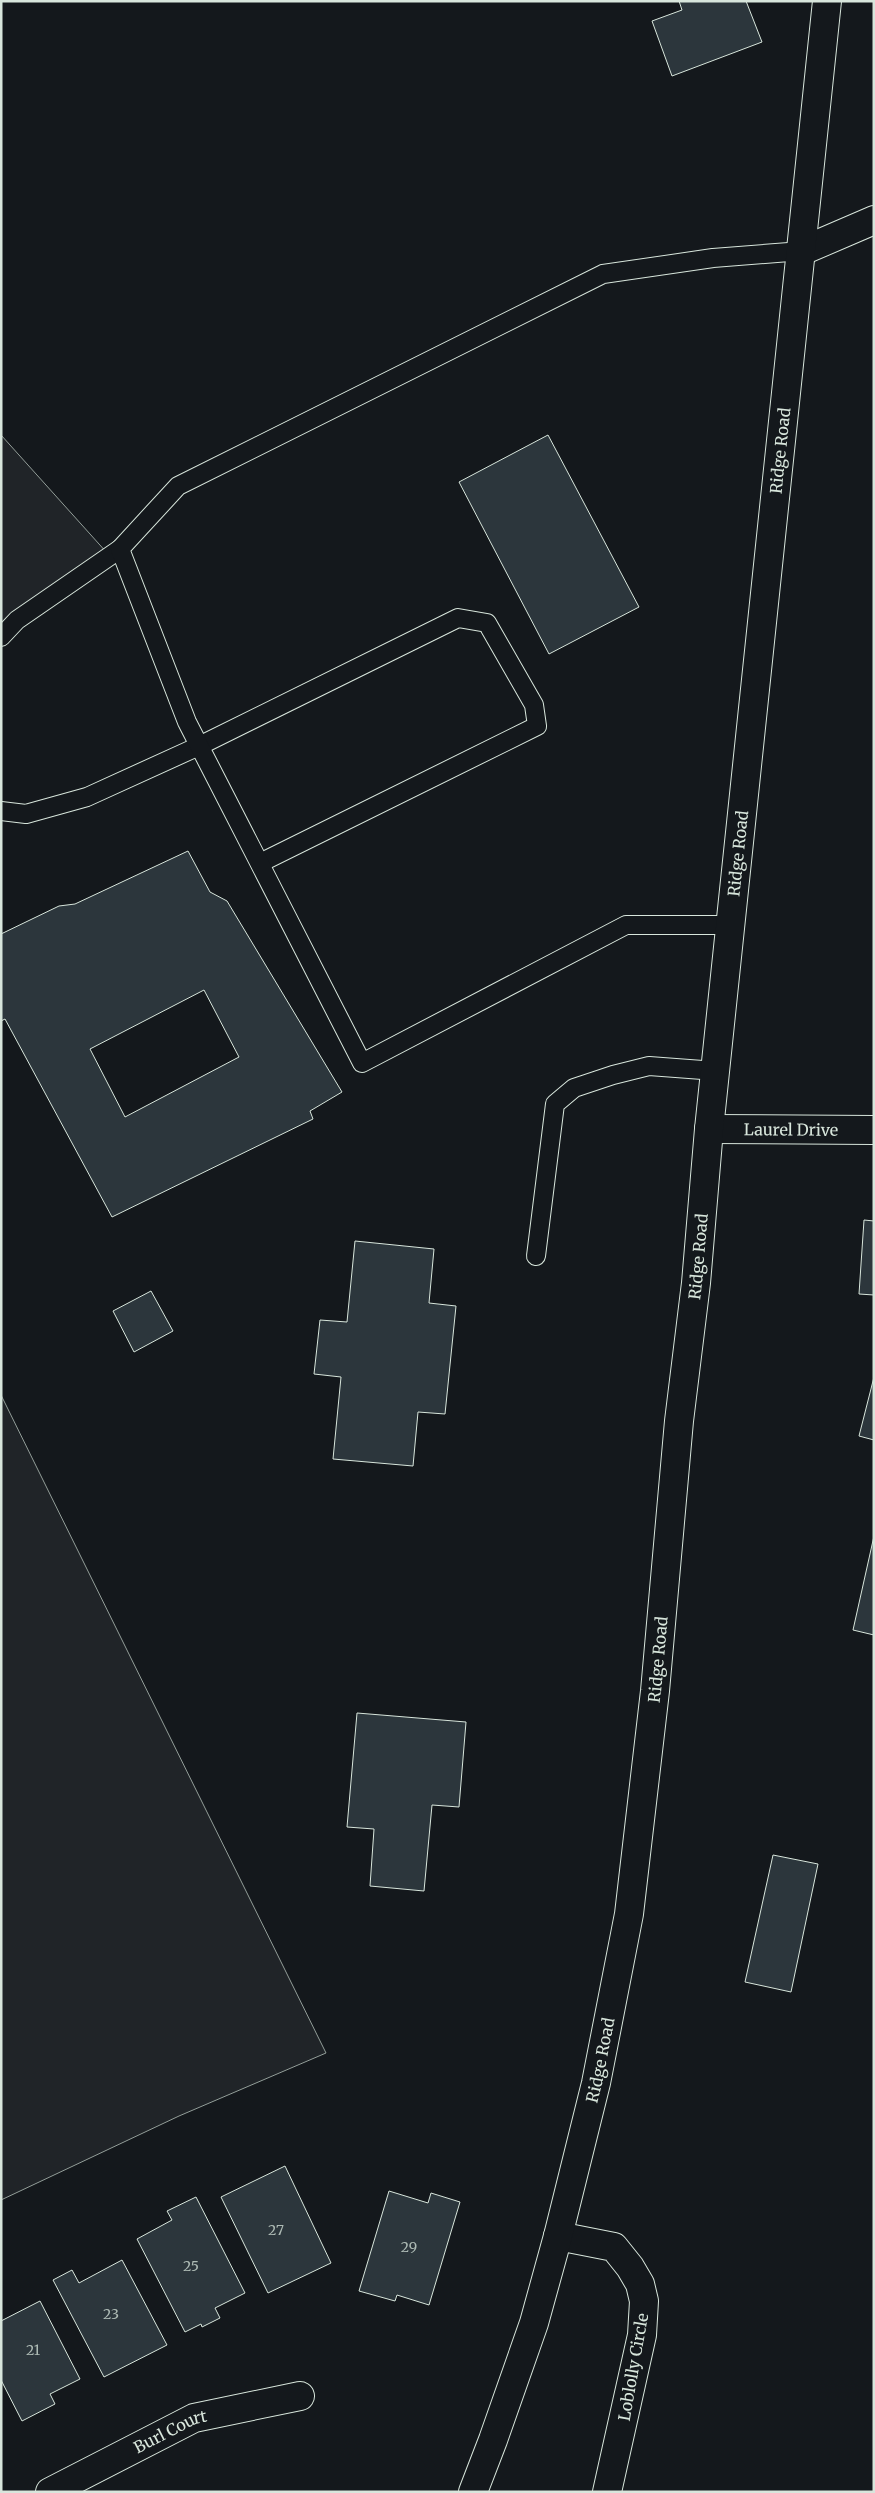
<svg xmlns="http://www.w3.org/2000/svg" width="875" height="2493" font-family="Merriweather,serif">
<style>
.green{fill:#202428;stroke:#939e99}
.building{fill:#2c363c;stroke:#d8e6dc;fill-rule:evenodd}
.lines{fill:none;stroke-linecap:round;stroke-linejoin:round}
.lane-casing{stroke:#d8e6dc;stroke-width:20}
.street-casing{stroke:#d8e6dc;stroke-width:30}
.secondary-casing{stroke:#d8e6dc;stroke-width:30}
.lane{stroke:#14181c;stroke-width:18}
.street{stroke:#14181c;stroke-width:28}
.secondary{stroke:#14181c;stroke-width:28}
.labels{text-anchor:middle;dominant-baseline:central;stroke-width:4;stroke-linejoin:round;paint-order:stroke}
.number-label{font-size:14px;fill:#adbab4}
.street-label{font-size:16px;fill:#d8e6dc;stroke:#14181c}
</style>
<rect width="100%" height="100%" fill="#14181c"/>
<!-- green -->
<g class="green">
<path d="M1 435 108 554 1 625Z"/>
<path d="M1 1395 326 2053 179 2116 1 2200Z"/>
</g>
<!-- building -->
<g class="building">
<path d="M679 1H746L762 42 672 76 652 21 682 10Z"/>
<path d="M548 435 639 607 549 654 459 482Z"/>
<path d="M188 851 210 892 227 901 342 1092 310 1111 313 1119 112 1217 5 1019 1 1021V934L59 906 75 904ZM204 990 239 1057 125 1117 90 1049Z"/>
<path d="M864 1220 874 1221V1295L859 1294Z"/>
<path d="M355 1241 434 1249 429 1303 456 1306 445 1414 418 1412 413 1466 333 1459 341 1377 314 1374 320 1320 347 1322Z"/>
<path d="M151 1291 173 1331 134 1352 113 1311Z"/>
<path d="M874 1377V1440L859 1436Z"/>
<path d="M874 1536V1635L853 1630Z"/>
<path d="M357 1713 466 1722 459 1807 432 1805 424 1891 370 1886 374 1829 347 1827Z"/>
<path d="M773 1855 818 1864 791 1992 745 1982Z"/>
<path d="M285 2166 331 2263 268 2293 221 2197Z"/>
<path d="M389 2191 428 2203 431 2193 460 2202 429 2305 397 2295 395 2301 359 2291Z"/>
<path d="M196 2197 245 2293 215 2308 220 2318 202 2327 201 2324 185 2332 137 2239 172 2220 167 2211Z"/>
<path d="M122 2260 167 2345 104 2377 53 2280 72 2270 79 2283Z"/>
<path d="M40 2301 80 2379 50 2394 55 2404 22 2421 1 2380V2321Z"/>
</g>
<g class="lines">
<defs>
<g id="lane">
<path d="M1 637 17 620 120 549"/>
<path d="M1 811 26 814 87 797 199 746 458 618 487 623 534 705 537 726 260 863"/>
<path d="M731 925H626L362 1063 187 722 120 549 178 486 603 274 713 258 802 251"/>
<path d="M536 1256 555 1104 574 1088 613 1075 649 1066 716 1071"/>
</g>
<g id="street">
<path d="M802 251 874 220"/>
<path id="s1" d="M709 1129 874 1130"/>
<path d="M558 2236 614 2247 630 2267 640 2284 644 2301 642 2335 607 2492"/>
<path id="s2" d="M50 2492 194 2418 300 2396"/>
</g>
<g id="secondary">
<path id="s3" d="M473 2492 493 2440 534 2323 558 2236 596 2083 629 1914 655 1691 679 1421 696 1283 709 1129 827 1"/>
</g>
</defs>
<!-- lane casing -->
<use href="#lane" class="lane-casing"/>
<!-- street casing -->
<use href="#street" class="street-casing"/>
<!-- secondary casing -->
<use href="#secondary" class="secondary-casing"/>
<!-- lane -->
<use href="#lane" class="lane"/>
<!-- street -->
<use href="#street" class="street"/>
<!-- secondary -->
<use href="#secondary" class="secondary"/>
</g>
<g class="labels">
<!-- number labels -->
<g class="number-label">
<text x="276" y="2230">27</text>
<text x="409" y="2247">29</text>
<text x="191" y="2266">25</text>
<text x="111" y="2314">23</text>
<text x="33" y="2350">21</text>
</g>
<!-- street labels -->
<g class="street-label">
<text stroke="none"><textPath href="#s3" startOffset="2071">Ridge Road</textPath></text>
<text stroke="none"><textPath href="#s3" startOffset="1666">Ridge Road</textPath></text>
<text stroke="none"><textPath href="#s1" startOffset="82">Laurel Drive</textPath></text>
<text stroke="none"><textPath href="#s3" startOffset="1261">Ridge Road</textPath></text>
<text stroke="none"><textPath href="#s3" startOffset="856">Ridge Road</textPath></text>
<text stroke="none"><textPath href="#s3" startOffset="451">Ridge Road</textPath></text>
<text transform="translate(633 2367) rotate(-80)">Loblolly Circle</text>
<text stroke="none"><textPath href="#s2" startOffset="135">Burl Court</textPath></text>
</g>
</g>
<!-- border -->
<rect width="875" height="2493" fill="none" stroke="#d8e6dc" stroke-width="5"/>
</svg>
